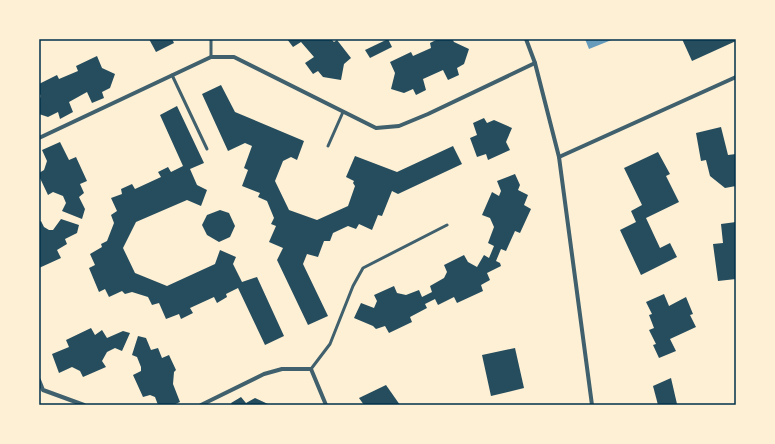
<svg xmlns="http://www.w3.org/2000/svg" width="775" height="444" font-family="'Nunito Sans',sans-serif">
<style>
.water{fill:#669bbc}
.building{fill:#264d5e}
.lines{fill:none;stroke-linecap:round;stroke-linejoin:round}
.service{stroke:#3f606c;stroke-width:3}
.minor{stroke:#3f606c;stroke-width:4}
.neatline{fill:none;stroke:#003049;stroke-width:1.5}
</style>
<rect width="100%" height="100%" fill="#fdf0d5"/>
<!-- water -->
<path class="water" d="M585 39H614L589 49Z"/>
<!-- building -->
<g class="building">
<path d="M149 39H172L174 43 156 52Z"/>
<path d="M287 39H331L334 42 337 40 351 58 344 64 341 80 323 77 318 71 313 74 305 63 314 57 301 42 293 47Z"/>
<path d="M388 39 392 47 370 58 365 50Z"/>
<path d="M438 39H452L454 42 469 49 464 64 457 68 459 75 448 80 443 70 423 79 426 90 416 95 413 89 404 93 391 89 395 73 390 62 411 52 413 56 431 48 430 43Z"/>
<path d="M682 39H736V41L692 61Z"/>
<path d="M97 56 102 68 115 74 110 88 102 92 104 98 92 103 87 92 69 102 73 112 60 119 58 112 48 117 39 114V101L41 96 39 92V84L57 75 59 79 78 71 76 66Z"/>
<path d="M221 85 235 112 304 141 297 160 291 157 283 161 275 181 289 210 317 220 348 206 355 186 353 183 354 181 346 177 355 156 397 172 453 146 462 164 398 194 392 191 382 216 378 215 372 230 359 224 356 229 348 226 333 233 330 241H324L318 257 307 254 303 264 328 316 308 325 277 260 283 248 269 242 276 226 271 224 274 218 267 201 258 197 260 193 242 186 248 170 244 168 252 146 245 143 228 151 202 94Z"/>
<path d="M177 106 204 163 190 169 197 185 207 190 201 206 187 200 136 222 123 248 135 273 167 286 215 264 220 250 236 257 233 264 242 282 257 277 284 336 265 345 238 288 226 294 227 297 217 303 214 297 190 308 193 313 181 319 179 314 166 319 159 303 152 305 148 297 132 292 125 294 122 291 109 297 105 289 99 292 89 268 95 265 90 254 102 247 101 244 107 241 114 223 111 215 117 211 111 198 122 194 121 189 132 184 135 189 161 177 158 172 168 167 171 172 183 166 160 115Z"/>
<path d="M484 118 487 123 494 120 512 128 506 142 510 150 488 160 486 154 477 157 470 138 477 135 473 123Z"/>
<path d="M721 127 728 155 736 154V186L725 188 710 176 706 160 701 161 696 133Z"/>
<path d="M60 142 69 160 76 157 87 181 80 184 84 193 79 197 85 209 82 219 62 211 66 203 63 196 53 192 48 195 39 176V173L44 170 47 161 42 150Z"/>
<path d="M658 152 670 174 666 176 679 202 646 218 660 248 670 243 677 257 641 275 620 230 636 222 631 211 642 205 624 168Z"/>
<path d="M515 174 520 185 518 190 528 195 524 205 531 209 520 233 515 231 506 251 501 249 496 261 500 263 501 266 487 273 490 280 481 285 483 291 457 303 454 297 438 305 435 299 425 304 427 308 410 317 412 322 389 333 385 326 376 329 373 326 354 318 361 303 374 308 377 301 374 295 394 286 397 293 406 295 419 290 422 297 432 292 430 286 444 278 447 272 444 265 464 255 468 262 477 267 484 255 489 258 494 246 488 243 494 227 490 218 482 215 492 192 499 196 501 191 497 181Z"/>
<path d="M220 210 229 213 235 226 230 237 219 242 207 235 202 225 207 215Z"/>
<path d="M61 219 79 225 77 233 65 239 67 244 57 250 61 258 39 268V222L41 221 44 227 49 230H53Z"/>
<path d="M736 222V279L718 281 713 244 723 243 721 224Z"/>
<path d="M664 294 669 306 686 297 693 314 690 315 696 327 670 339 676 351 659 358 653 345 656 344 649 330 654 328 649 315 652 314 646 302Z"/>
<path d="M91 328 95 335 102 330 107 338 123 331 130 333 122 351 115 348 107 352 102 361 106 367 83 377 80 371 72 367 59 373 52 354 69 347 66 340Z"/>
<path d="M138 336 146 338 151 350 158 348 162 358 169 355 176 370 174 372 173 384 180 402 173 405H158L155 397 150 395 143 397 133 375 141 371V367L137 357 132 355Z"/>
<path d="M515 348 524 388 491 396 482 355Z"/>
<path d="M671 378 677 404 658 405 653 386Z"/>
<path d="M386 385 400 405H364L359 398Z"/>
<path d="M241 397 246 403 255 398 268 404V405H232L231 403Z"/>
</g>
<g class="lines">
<!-- service -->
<g class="service">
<path d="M211 39V57"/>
<path d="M172 75 207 149"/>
<path d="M328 146 343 112"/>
<path d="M311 369 330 344 353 286 363 268 447 225"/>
</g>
<!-- minor -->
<g class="minor">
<path d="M526 39 535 63 559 157 592 405"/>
<path d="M39 138 211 57H234L376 128 399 126 428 114 535 63"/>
<path d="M559 157 736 77"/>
<path d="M39 380 43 390 84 405"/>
<path d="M201 405 264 374 282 369H311L326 405"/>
</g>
</g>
<!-- border -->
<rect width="775" height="444" fill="none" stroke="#fdf0d5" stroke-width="80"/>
<rect x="40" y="40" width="695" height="364" class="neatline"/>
</svg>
